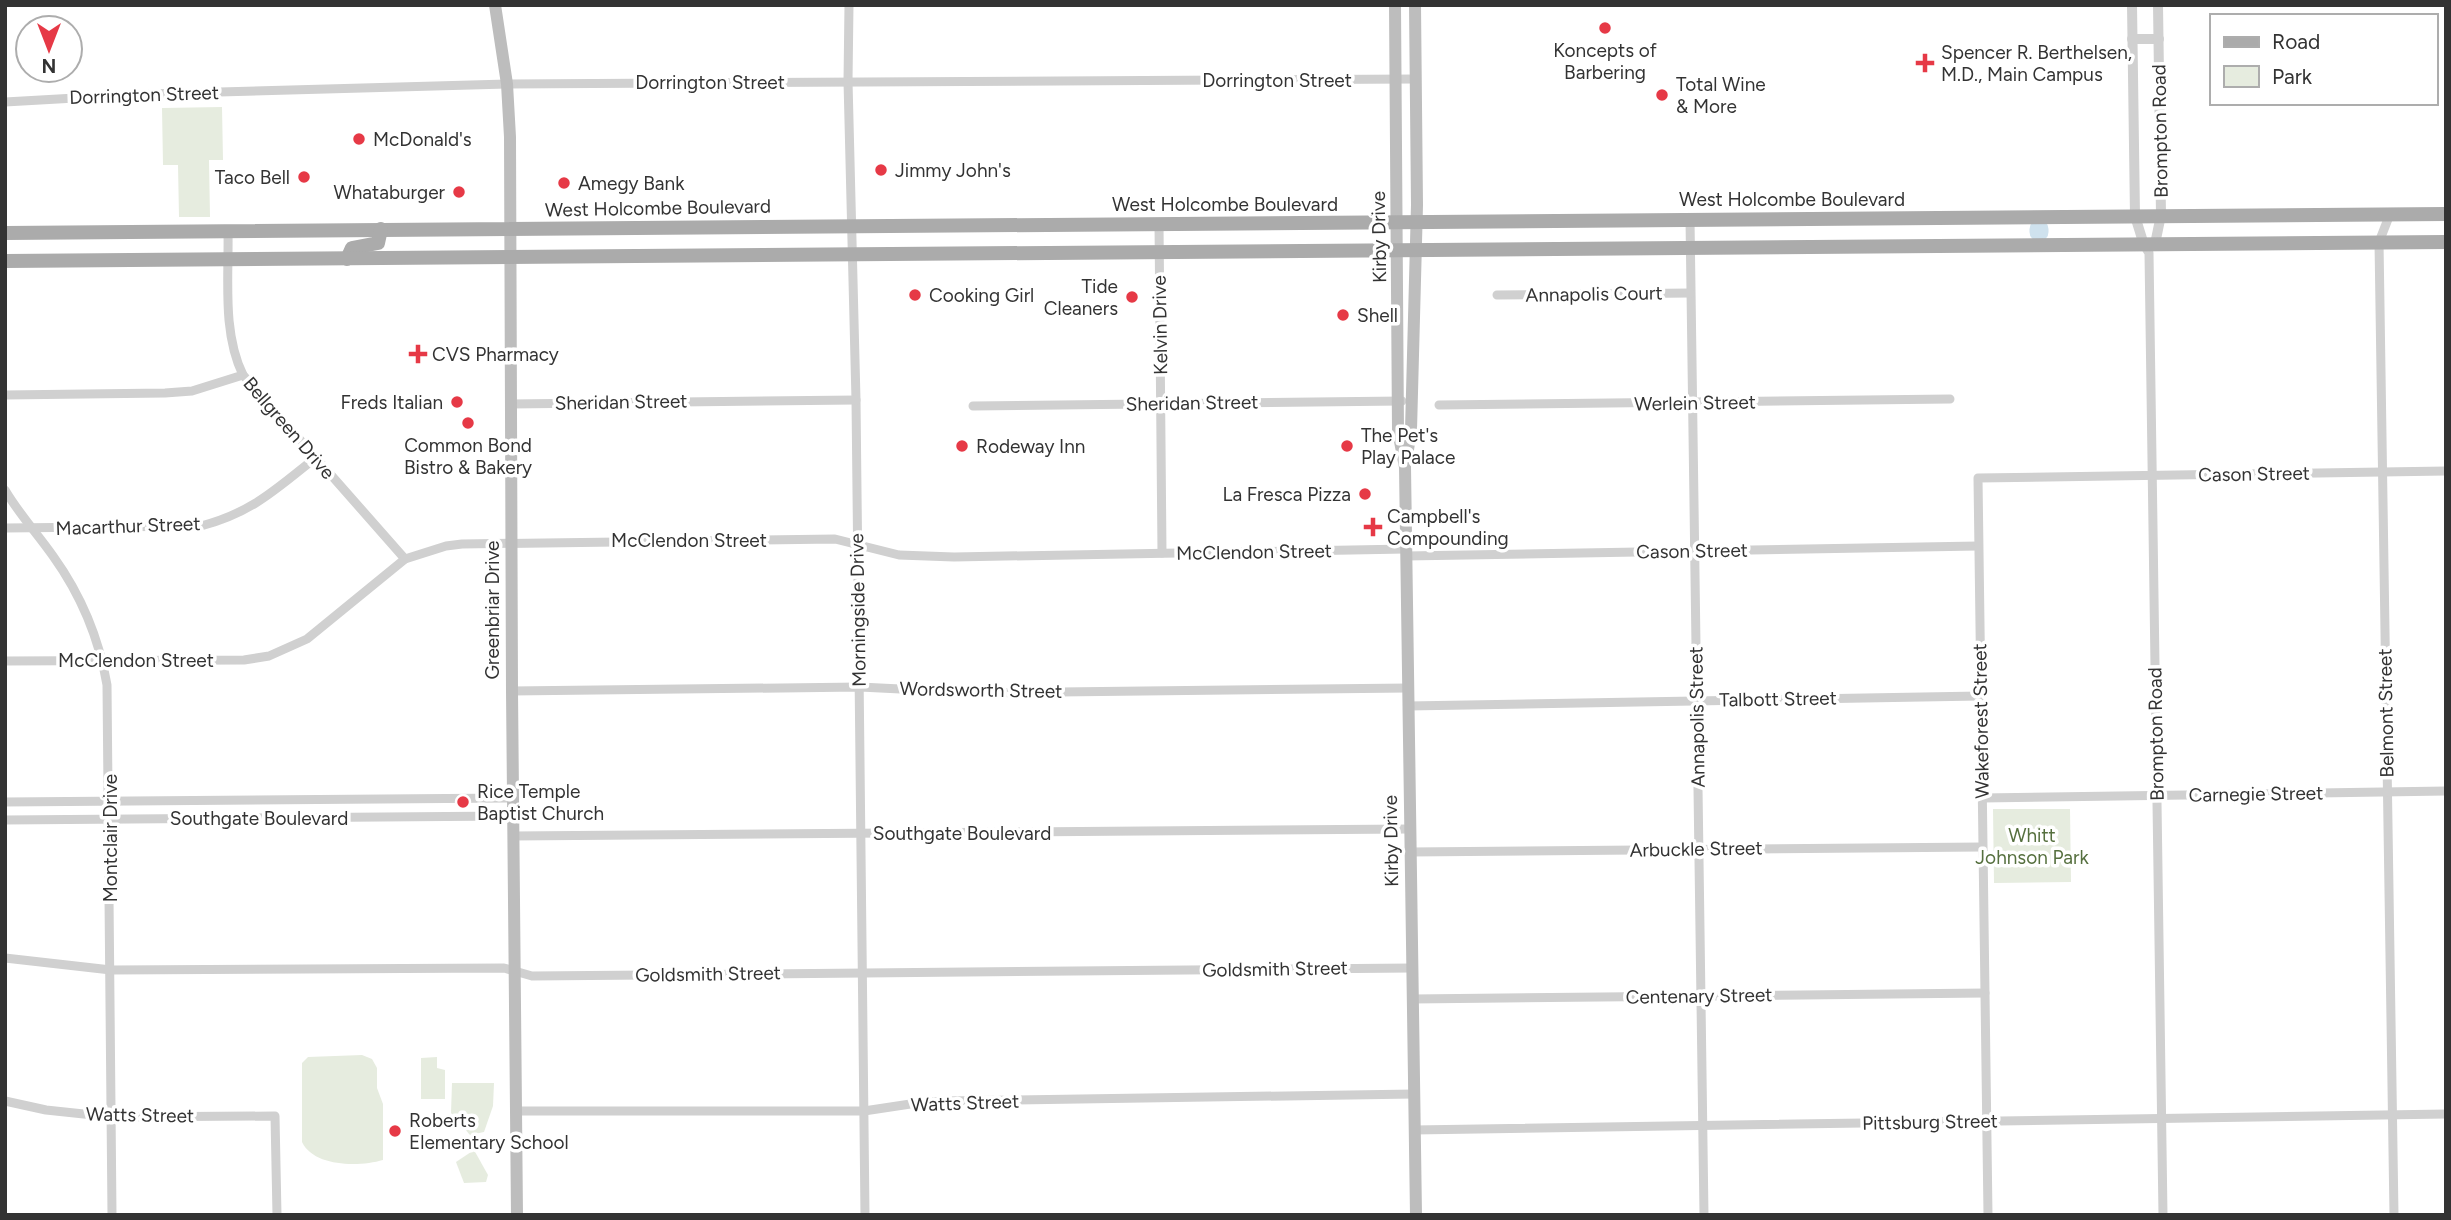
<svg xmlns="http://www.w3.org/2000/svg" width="2451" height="1220" font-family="Figtree,sans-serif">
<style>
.green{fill:#e6ecdf}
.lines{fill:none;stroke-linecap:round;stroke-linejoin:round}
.river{stroke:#cfe2ee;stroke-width:19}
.minor{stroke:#d0d0d0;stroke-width:9}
.tertiary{stroke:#d0d0d0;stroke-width:10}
.secondary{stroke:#bdbdbd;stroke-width:12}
.primary{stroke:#ababab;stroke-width:14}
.poi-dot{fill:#e63946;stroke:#fff;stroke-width:2.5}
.labels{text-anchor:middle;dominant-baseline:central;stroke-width:7;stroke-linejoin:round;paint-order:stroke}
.poi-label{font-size:19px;fill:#333;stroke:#fff;text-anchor:start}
.street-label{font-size:19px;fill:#333;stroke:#fff}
.park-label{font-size:19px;fill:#56703f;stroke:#fff}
</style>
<rect width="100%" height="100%" fill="#fff"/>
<!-- green -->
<g class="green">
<path d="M222 107 223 160H209L210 217H179L178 165H163L162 108Z"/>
<path d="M1993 809H2070L2071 882 1994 883Z"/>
<path d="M362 1055 372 1059 377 1068V1088L383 1104V1160C359 1167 314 1167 302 1142V1063L308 1057Z"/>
<path d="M437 1057V1068L445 1070V1099H421V1058Z"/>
<path d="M452 1083H494L493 1106 484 1132 470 1135 451 1113Z"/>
<path d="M474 1150 488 1175 486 1182 464 1183 456 1162Z"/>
</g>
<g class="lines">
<!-- river -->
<path class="river" d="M2039 229V232"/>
<!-- minor -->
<g class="minor">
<path d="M849 5 848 81 856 400 865 1215"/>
<path d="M5 102 146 94 507 84 1416 79"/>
<path d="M2390 214 2379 242 2394 1215"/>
<path d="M1690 219 1704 1215"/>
<path d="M1159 223 1162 553"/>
<path d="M228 231C229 278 222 332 243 375L405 559"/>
<path d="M2144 245 2149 253 2163 1215"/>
<path d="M1497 295 1690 293"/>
<path d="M5 395 165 393 192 391 243 375"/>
<path d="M511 404 856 400"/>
<path d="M1439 405 1950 399"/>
<path d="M973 406 1402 401"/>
<path d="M5 490C19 514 37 533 53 556 81 595 99 638 107 685L112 1215"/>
<path d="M5 528 201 526C251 513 275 490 314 459"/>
<path d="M1406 556 1978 546"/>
<path d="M5 661 244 660 269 656 307 639 405 559 446 546 462 544 835 539 899 555 954 557 1406 549"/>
<path d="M512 691 860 687 981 693 1408 688"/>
<path d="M1408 706 1980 696"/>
<path d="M1982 798 2446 791"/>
<path d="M5 802 513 798"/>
<path d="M5 820 513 816"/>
<path d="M513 836 1410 829"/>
<path d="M1410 852 1982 847"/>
<path d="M5 958 111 970 504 968 532 976 1412 968"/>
<path d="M1413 999 1985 993"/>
<path d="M5 1101 46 1110 112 1117 275 1116 277 1215"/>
<path d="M516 1111H864L917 1103 944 1101 1414 1094"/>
<path d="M1414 1130 2446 1114"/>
<path d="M1988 1215 1978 478 2446 471"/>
</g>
<!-- tertiary -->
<g class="tertiary">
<path d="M2132 5 2135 216 2144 245"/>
<path d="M2132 39H2159"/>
<path d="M2155 244 2161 215 2158 5"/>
</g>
<!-- secondary -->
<g class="secondary">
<path d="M495 5 507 84 510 137 512 691 517 1215"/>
<path d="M1395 5 1398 431 1405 467 1416 1215"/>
<path d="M1407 456 1411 430 1417 205 1415 5"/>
</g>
<!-- primary -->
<g class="primary">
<path d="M5 233 2446 214"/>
<path d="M347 259 352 248 378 243 381 229"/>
<path d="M5 261 2446 242"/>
</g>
</g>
<!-- markers -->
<g class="poi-dot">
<circle cx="1605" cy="28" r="7"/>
<path d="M1921.5 52.5h7v7h7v7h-7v7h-7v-7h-7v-7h7z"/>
<circle cx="1662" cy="95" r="7"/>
<circle cx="359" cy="139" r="7"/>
<circle cx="881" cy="170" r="7"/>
<circle cx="304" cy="177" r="7"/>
<circle cx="564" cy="183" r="7"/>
<circle cx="459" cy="192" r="7"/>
<circle cx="915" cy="295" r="7"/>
<circle cx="1132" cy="297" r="7"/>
<circle cx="1343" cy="315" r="7"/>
<path d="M414.5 343.5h7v7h7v7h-7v7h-7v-7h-7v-7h7z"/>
<circle cx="457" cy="402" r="7"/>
<circle cx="468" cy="423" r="7"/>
<circle cx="962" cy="446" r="7"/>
<circle cx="1347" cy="446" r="7"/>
<circle cx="1365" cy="494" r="7"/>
<path d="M1369.5 516.5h7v7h7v7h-7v7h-7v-7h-7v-7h7z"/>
<circle cx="463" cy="802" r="7"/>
<circle cx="395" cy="1131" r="7"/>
</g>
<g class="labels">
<!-- poi labels -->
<g class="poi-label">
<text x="1605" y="50" text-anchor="middle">Koncepts of<tspan x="1605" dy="22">Barbering</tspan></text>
<text x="1941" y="52">Spencer R. Berthelsen,<tspan x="1941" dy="22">M.D., Main Campus</tspan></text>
<text x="1676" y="84">Total Wine<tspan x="1676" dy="22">&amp; More</tspan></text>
<text x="373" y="139">McDonald's</text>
<text x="895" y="170">Jimmy John's</text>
<text x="290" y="177" text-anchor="end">Taco Bell</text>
<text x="578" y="183">Amegy Bank</text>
<text x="445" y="192" text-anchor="end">Whataburger</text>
<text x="1118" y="286" text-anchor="end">Tide<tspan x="1118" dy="22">Cleaners</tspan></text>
<text x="929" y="295">Cooking Girl</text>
<text x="1357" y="315">Shell</text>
<text x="432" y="354">CVS Pharmacy</text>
<text x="443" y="402" text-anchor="end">Freds Italian</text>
<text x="1361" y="435">The Pet's<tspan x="1361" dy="22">Play Palace</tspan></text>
<text x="468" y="445" text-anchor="middle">Common Bond<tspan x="468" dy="22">Bistro &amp; Bakery</tspan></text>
<text x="976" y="446">Rodeway Inn</text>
<text x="1351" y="494" text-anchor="end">La Fresca Pizza</text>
<text x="1387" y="516">Campbell's<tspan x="1387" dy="22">Compounding</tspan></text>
<text x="477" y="791">Rice Temple<tspan x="477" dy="22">Baptist Church</tspan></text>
<text x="409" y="1120">Roberts<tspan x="409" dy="22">Elementary School</tspan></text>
</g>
<!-- street labels -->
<g class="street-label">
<text x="1277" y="80">Dorrington Street</text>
<text x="710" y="82">Dorrington Street</text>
<text transform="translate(144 95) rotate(-2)">Dorrington Street</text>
<text transform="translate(2160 131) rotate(-91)">Brompton Road</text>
<text x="1792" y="199">West Holcombe Boulevard</text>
<text x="1225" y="204">West Holcombe Boulevard</text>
<text transform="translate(658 208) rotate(-1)">West Holcombe Boulevard</text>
<text transform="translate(1379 237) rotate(-91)">Kirby Drive</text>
<text transform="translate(1594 294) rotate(-1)">Annapolis Court</text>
<text transform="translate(1160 325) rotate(-91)">Kelvin Drive</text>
<text transform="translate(621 402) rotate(-1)">Sheridan Street</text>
<text transform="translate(1192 403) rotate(-1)">Sheridan Street</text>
<text transform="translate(1695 403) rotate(-1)">Werlein Street</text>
<text transform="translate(289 428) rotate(49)">Bellgreen Drive</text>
<text transform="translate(2254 474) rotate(-1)">Cason Street</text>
<text transform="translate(128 526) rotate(-2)">Macarthur Street</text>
<text x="689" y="540">McClendon Street</text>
<text transform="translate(1692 551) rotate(-1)">Cason Street</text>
<text transform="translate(1254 552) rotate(-1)">McClendon Street</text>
<text transform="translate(492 610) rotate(-90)">Greenbriar Drive</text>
<text transform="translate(858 610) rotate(-91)">Morningside Drive</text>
<text x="136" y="660">McClendon Street</text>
<text transform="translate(981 690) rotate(1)">Wordsworth Street</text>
<text transform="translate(1778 699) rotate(-1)">Talbott Street</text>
<text transform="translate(2386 713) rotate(-91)">Belmont Street</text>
<text transform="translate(1697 717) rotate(-91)">Annapolis Street</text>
<text transform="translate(1981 721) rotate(-91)">Wakeforest Street</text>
<text transform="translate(2156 734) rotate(-91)">Brompton Road</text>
<text transform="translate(2256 794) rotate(-1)">Carnegie Street</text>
<text x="259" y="818">Southgate Boulevard</text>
<text x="962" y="833">Southgate Boulevard</text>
<text transform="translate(110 838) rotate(-90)">Montclair Drive</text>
<text transform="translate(1391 841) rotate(-91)">Kirby Drive</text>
<text transform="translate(1696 849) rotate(-1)">Arbuckle Street</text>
<text transform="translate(1275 969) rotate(-1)">Goldsmith Street</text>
<text transform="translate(708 974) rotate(-1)">Goldsmith Street</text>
<text transform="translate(1699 996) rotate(-1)">Centenary Street</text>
<text transform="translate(965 1103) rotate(-2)">Watts Street</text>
<text transform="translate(140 1115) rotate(1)">Watts Street</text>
<text transform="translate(1930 1122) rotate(-1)">Pittsburg Street</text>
</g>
<!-- park labels -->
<g class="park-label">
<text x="2032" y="835">Whitt<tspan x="2032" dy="22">Johnson Park</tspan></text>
</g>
</g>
<!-- border -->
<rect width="2451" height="1220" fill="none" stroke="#333333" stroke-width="14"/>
<!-- legend -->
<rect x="2210" y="14" width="228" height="91" fill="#ffffff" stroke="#adadad" stroke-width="2"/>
<rect x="2224" y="37" width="35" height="10" fill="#ababab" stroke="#adadad" stroke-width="2"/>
<text x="2272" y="49" font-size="21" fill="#333333">Road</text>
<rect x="2224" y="66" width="35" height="21" fill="#e6ecdf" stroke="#adadad" stroke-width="2"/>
<text x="2272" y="84" font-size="21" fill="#333333">Park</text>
<!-- north arrow -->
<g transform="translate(49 49) rotate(180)"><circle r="33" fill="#ffffff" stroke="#adadad" stroke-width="2"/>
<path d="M0-5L12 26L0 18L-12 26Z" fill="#e63946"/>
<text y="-10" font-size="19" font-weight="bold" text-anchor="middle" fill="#333333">N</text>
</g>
</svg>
